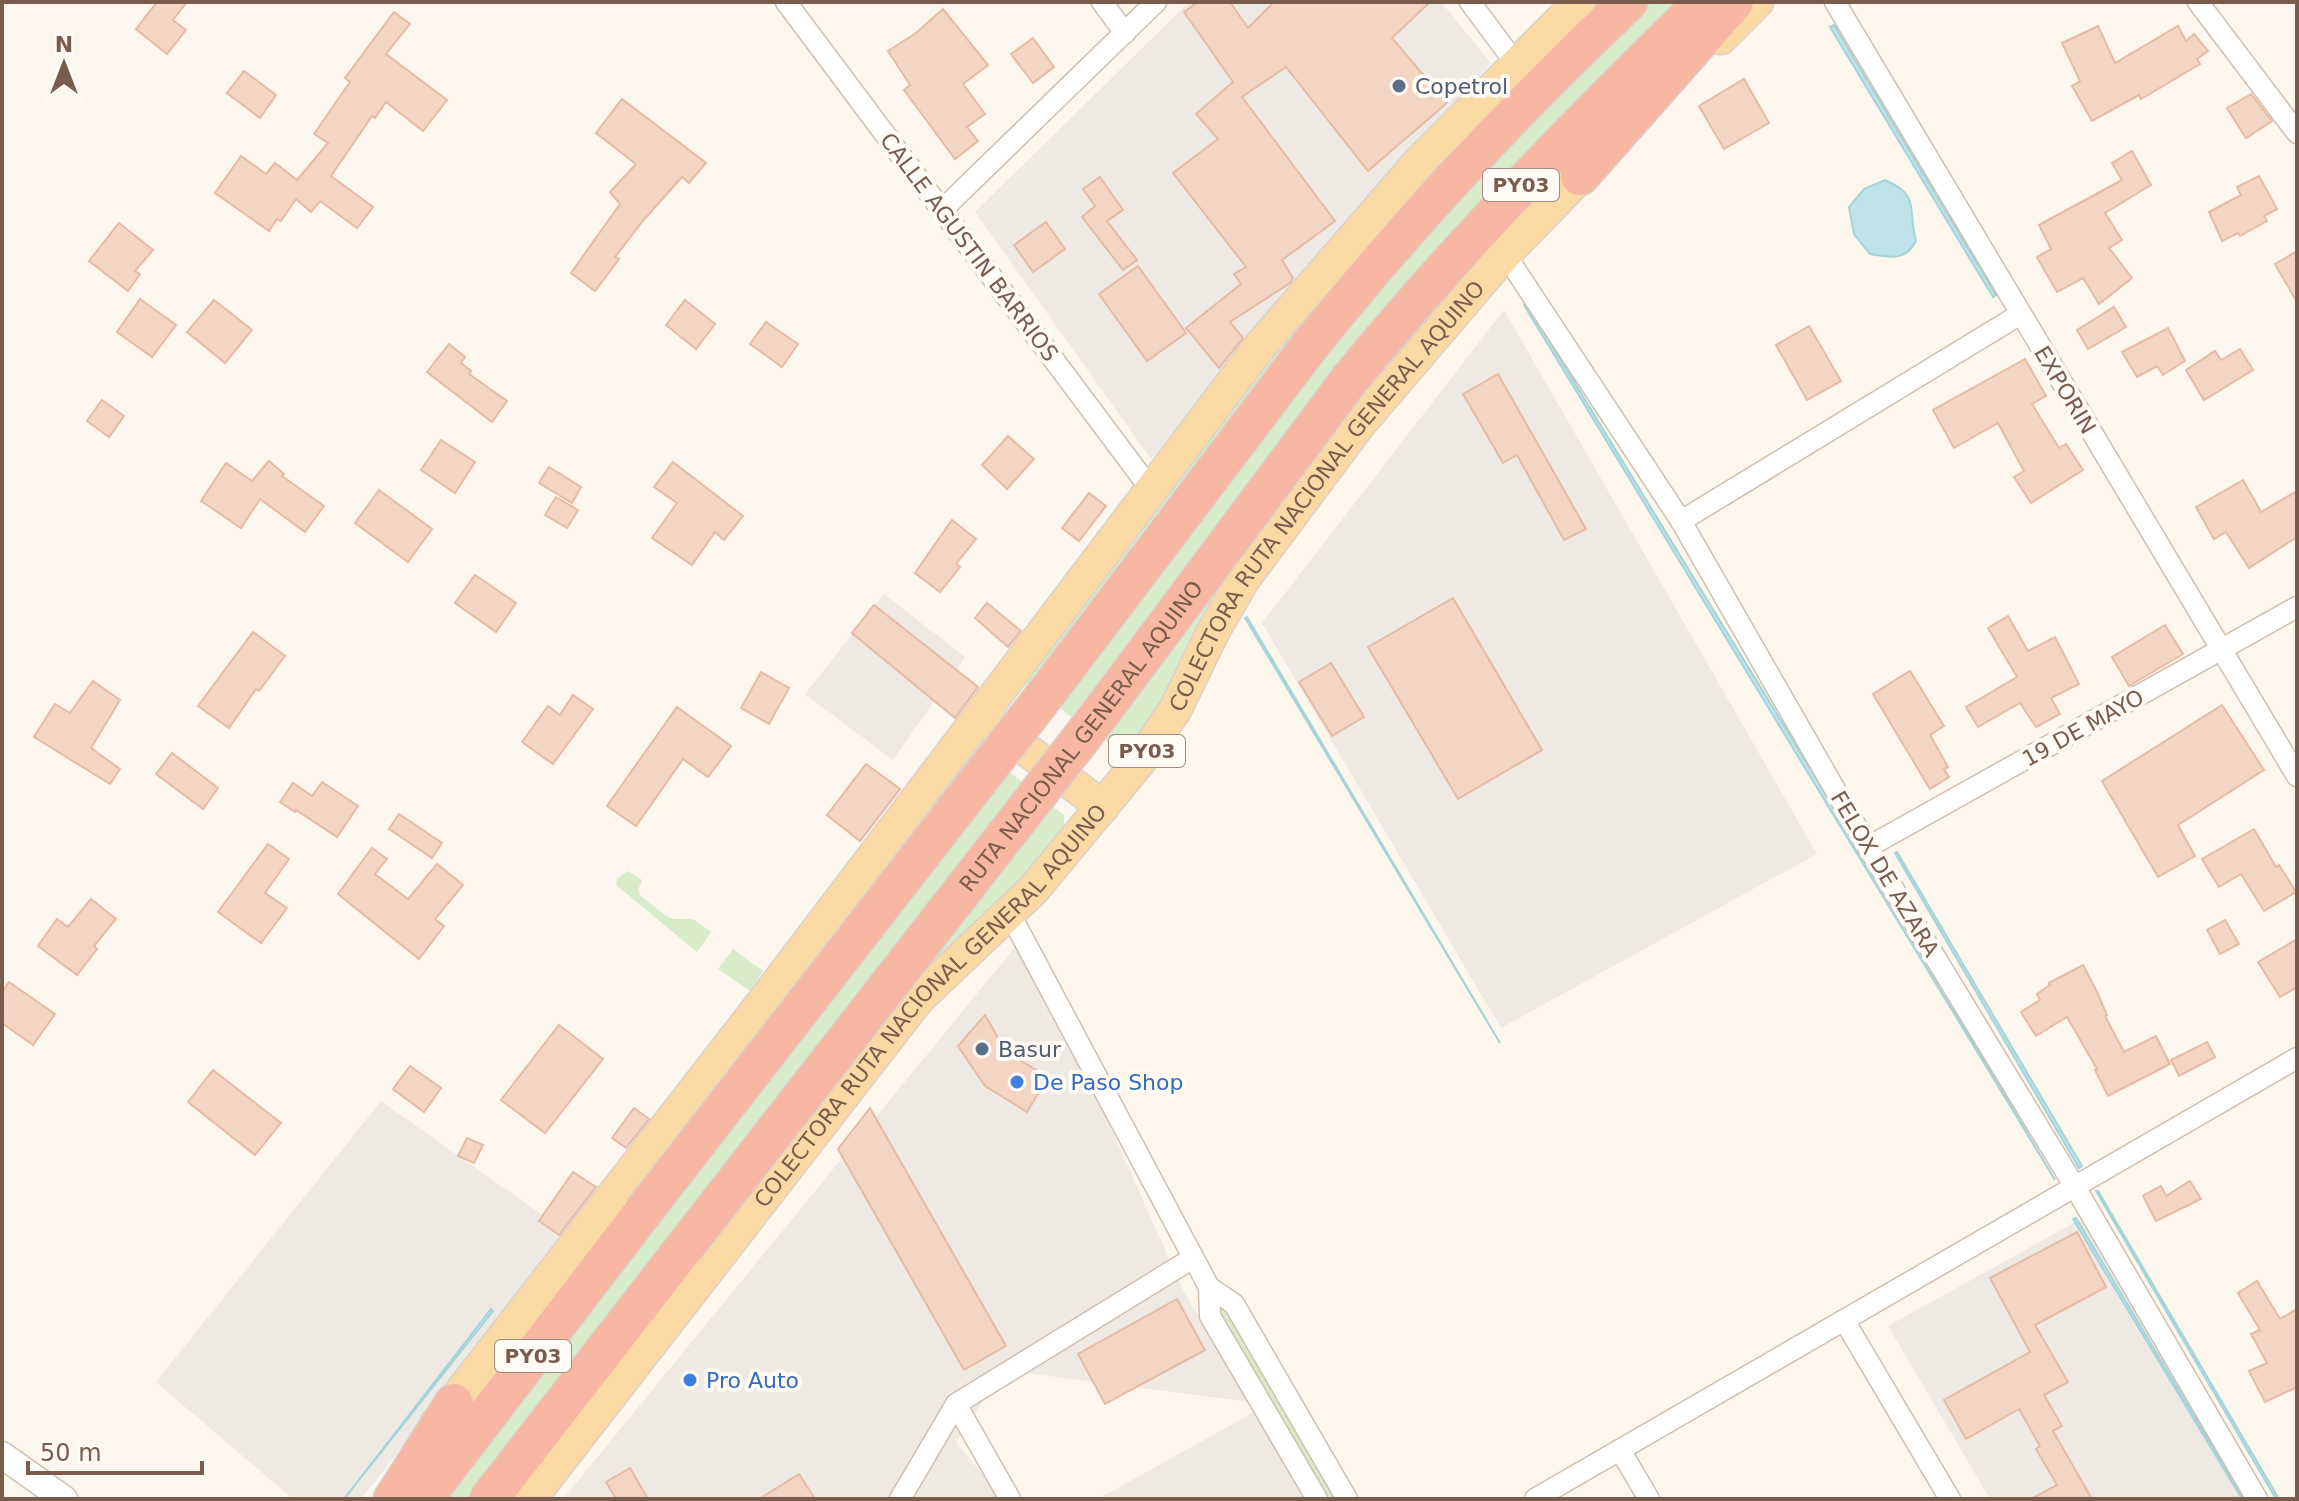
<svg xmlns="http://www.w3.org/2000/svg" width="2299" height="1501" font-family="'DejaVu Sans',sans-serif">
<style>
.industrial{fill:#efe9e4}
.green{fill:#d8ecc9}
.water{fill:#bfe3e8;stroke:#a5d3da;stroke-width:2}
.building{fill:#f3d5c3;stroke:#e6bba3;stroke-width:2}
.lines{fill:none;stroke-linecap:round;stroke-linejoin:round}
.minor-casing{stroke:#d1beb0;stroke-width:23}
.tertiary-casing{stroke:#d1beb0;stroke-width:29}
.primary-casing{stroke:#dad1cd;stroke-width:35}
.motorway-casing{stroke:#dad1cd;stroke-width:41}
.minor{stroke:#fff;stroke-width:20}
.tertiary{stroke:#fff;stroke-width:26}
.primary{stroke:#fbd9a5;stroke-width:32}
.motorway{stroke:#f7b7a3;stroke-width:38}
.motorway-bridge-casing{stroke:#dad1cd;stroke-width:41;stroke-linecap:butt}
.motorway-bridge{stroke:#f7b7a3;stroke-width:38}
.service-dot{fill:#5c6f8a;stroke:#fffaf3;stroke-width:3}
.shop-dot{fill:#3f7fe0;stroke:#fffaf3;stroke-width:3}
.labels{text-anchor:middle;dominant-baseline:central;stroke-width:8;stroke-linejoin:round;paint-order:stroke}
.shield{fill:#fffaf3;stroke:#a28b7f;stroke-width:2}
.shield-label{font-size:20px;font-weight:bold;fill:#7a5c4d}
.service-label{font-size:22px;fill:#4e5e75;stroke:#fffaf3;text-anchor:start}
.street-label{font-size:22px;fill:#7a5c4d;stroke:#fffaf3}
.shop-label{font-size:22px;fill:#366cbe;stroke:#fffaf3;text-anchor:start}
</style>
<rect width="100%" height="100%" fill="#fdf6ec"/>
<!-- industrial -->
<g class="industrial">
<path d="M1189 2H1441L1491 63 1318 258 1151 459 975 212Z"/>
<path d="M1504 310 1817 854 1501 1028 1262 623Z"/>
<path d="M884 594 965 657 893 760 805 694Z"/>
<path d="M1025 935 1184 1292 1250 1402 1003 1370 956 1442 1003 1499H563Z"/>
<path d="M381 1101 569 1234 361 1499H293L156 1382Z"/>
<path d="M2081 1219 2241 1499H1990L1888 1326Z"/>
<path d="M1263 1407 1316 1499H1098Z"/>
</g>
<!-- green -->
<g class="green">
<path d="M1594 2H1604L1030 686 1019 677 1371 230Z"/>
<path d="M1649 2H1689L1076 721 1055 704 1272 417 1458 192Z"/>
<path d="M1583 146 1125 756 1103 739 1418 318Z"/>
<path d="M1005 772H1009L1025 784 477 1499H438Z"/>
<path d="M1051 806 1064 814V830L692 1269Z"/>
<path d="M628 871 642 880 638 890 641 896 666 916 674 919H693L711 932 697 952 616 885 617 879Z"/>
<path d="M733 949 763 971 750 991 718 969Z"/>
<path d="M1220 1305 1223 1306 1336 1499H1330L1218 1308Z"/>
</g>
<!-- water -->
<g class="water">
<path d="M1834 25 1996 295 1993 297 1830 27Z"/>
<path d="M1885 180C1921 196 1907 207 1916 241 1905 262 1890 257 1870 254L1854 234 1849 207 1864 189Z"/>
<path d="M1526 303 1858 847 2055 1180 1524 305Z"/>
<path d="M1247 617 1500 1043 1245 618Z"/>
<path d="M1897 852 2082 1166 2079 1168 1895 853Z"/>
<path d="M2096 1191H2098L2279 1499H2276Z"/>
<path d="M2076 1218 2244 1499H2242L2073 1219Z"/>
<path d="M491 1309 493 1311 344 1499Z"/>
</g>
<!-- building -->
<g class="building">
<path d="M157 2H187L173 20 186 30 167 54 136 29Z"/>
<path d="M1198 2H1230L1248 28 1274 2H1430L1392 38 1447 103 1368 171 1286 67 1242 97 1335 221 1282 260 1293 278 1290 283 1230 322 1243 338 1219 368 1186 328 1241 284 1234 274 1246 267 1173 173 1218 139 1196 114 1233 82 1184 12Z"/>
<path d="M943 9 988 65 963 84 985 114 967 127 978 141 955 159 904 90 910 85 888 51 916 33Z"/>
<path d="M394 12 410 24 386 54 447 100 423 131 386 102 375 118 372 116 331 176 373 207 357 228 320 201 311 212 296 199 281 221 277 219 269 231 215 193 241 156 266 174 275 163 297 180 328 143 314 134 350 82 345 78Z"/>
<path d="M2098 26 2115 63 2178 26 2186 41 2194 34 2208 51 2197 59 2200 64 2141 99 2139 95 2092 121 2072 86 2080 81 2062 43Z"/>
<path d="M1033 38 1054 67 1033 83 1011 54Z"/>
<path d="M244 71 276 95 260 118 227 93Z"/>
<path d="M1744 79 1769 123 1724 149 1699 106Z"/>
<path d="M2251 94 2272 121 2246 138 2227 108Z"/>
<path d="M622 99 706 163 689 183 682 177 642 222 615 257 619 259 595 291 571 273 620 204 610 192 636 164 596 133Z"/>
<path d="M2132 151 2151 185 2105 213 2122 240 2109 248 2132 278 2099 304 2083 278 2057 292 2037 257 2051 249 2039 225 2122 180 2112 163Z"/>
<path d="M2259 176 2277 209 2264 216 2267 221 2240 236 2238 233 2222 241 2209 212 2241 195 2237 187Z"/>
<path d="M1100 177 1123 210 1107 221 1137 260 1123 270 1082 217 1095 206 1083 189Z"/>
<path d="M1046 222 1065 249 1033 272 1014 245Z"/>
<path d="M119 223 153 250 135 271 140 274 128 291 89 261Z"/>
<path d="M2297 251V302L2275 264Z"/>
<path d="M1138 266 1186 333 1147 361 1099 294Z"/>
<path d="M140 299 176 325 152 357 117 332Z"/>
<path d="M214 300 252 330 225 363 187 332Z"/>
<path d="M685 300 715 324 696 349 666 325Z"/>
<path d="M2114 307 2126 327 2088 349 2077 330Z"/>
<path d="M766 322 798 344 782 367 750 344Z"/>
<path d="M1809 326 1841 381 1807 400 1776 345Z"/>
<path d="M2168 328 2185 361 2163 375 2157 366 2137 377 2122 352Z"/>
<path d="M449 344 465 357 461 363 471 371 469 374 507 401 492 422 427 372Z"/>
<path d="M2240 349 2253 370 2204 400 2186 370 2215 351 2221 360Z"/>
<path d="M2025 359 2046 396 2032 404 2059 448 2066 444 2083 470 2031 503 2014 477 2024 471 1998 423 1954 448 1933 410Z"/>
<path d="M1498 374 1586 529 1564 540 1517 455 1503 463 1463 394Z"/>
<path d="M102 400 124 416 109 437 87 421Z"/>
<path d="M1008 436 1034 459 1007 489 982 465Z"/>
<path d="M441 440 475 462 455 493 421 470Z"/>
<path d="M269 461 284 474 282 476 324 506 305 532 260 499 241 528 201 501 226 463 252 481Z"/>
<path d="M673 462 743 516 724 540 715 532 692 565 652 538 677 503 654 487Z"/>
<path d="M549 467 581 487 572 503 539 483Z"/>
<path d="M2243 480 2261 512 2297 491V537L2249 568 2226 532 2214 539 2196 507Z"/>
<path d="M379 490 432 529 408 562 355 523Z"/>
<path d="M1089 493 1106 506 1079 541 1062 528Z"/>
<path d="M556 497 578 510 567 528 545 515Z"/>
<path d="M952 520 976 539 956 564 960 567 940 592 915 573Z"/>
<path d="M475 575 516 603 496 632 455 603Z"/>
<path d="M1453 598 1542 750 1458 799 1368 647Z"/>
<path d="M987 603 1021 631 1008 647 975 618Z"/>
<path d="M874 605 978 687 955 718 852 633Z"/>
<path d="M2008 616 2028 651 2055 637 2079 684 2051 698 2060 714 2036 727 2020 703 1978 727 1966 707 2017 677 1988 628Z"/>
<path d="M2165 625 2183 654 2129 686 2112 657Z"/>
<path d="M253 632 285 656 259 691 256 689 229 728 198 706Z"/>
<path d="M1331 663 1364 717 1332 736 1299 682Z"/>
<path d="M1910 671 1944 726 1930 735 1948 767 1944 769 1949 777 1930 789 1873 694Z"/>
<path d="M761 672 789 688 769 724 741 708Z"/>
<path d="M93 681 120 700 91 748 120 769 110 784 34 737 55 704 70 713Z"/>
<path d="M573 695 593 709 553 764 522 742 548 706 560 715Z"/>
<path d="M2222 705 2264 770 2178 825 2195 856 2158 877 2102 781Z"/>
<path d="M677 707 731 746 708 777 683 759 636 826 607 806Z"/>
<path d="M172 753 218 788 203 809 156 774Z"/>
<path d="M866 764 900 789 860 841 827 815Z"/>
<path d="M322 782 358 806 337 837 296 810 295 812 280 802 293 783 312 796Z"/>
<path d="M399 814 442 843 432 858 389 829Z"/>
<path d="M2254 829 2276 867 2279 865 2296 892 2264 911 2241 874 2219 887 2202 859Z"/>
<path d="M268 844 289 859 265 893 287 908 261 943 218 912Z"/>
<path d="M372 848 387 859 375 874 408 899 437 864 463 885 435 919 444 926 419 959 338 894Z"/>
<path d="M91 899 116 919 94 946 97 949 77 975 38 946 57 919 68 927Z"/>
<path d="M2225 920 2239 944 2220 954 2207 930Z"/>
<path d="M2297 939V987L2280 997 2258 962Z"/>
<path d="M2083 965 2097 992 2107 1015 2105 1016 2124 1052 2156 1036 2170 1064 2108 1096 2095 1070 2097 1069 2067 1017 2036 1036 2021 1012 2040 1000 2037 994 2050 985 2049 983Z"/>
<path d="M9 982 55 1014 33 1045 2 1023V992Z"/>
<path d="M985 1015 1006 1052 1048 1077 1027 1112 985 1086 958 1046Z"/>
<path d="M559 1025 603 1059 545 1133 501 1100Z"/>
<path d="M2207 1042 2215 1057 2179 1076 2171 1060Z"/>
<path d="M410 1066 441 1088 424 1112 393 1089Z"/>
<path d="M213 1070 281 1123 255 1155 188 1102Z"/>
<path d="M634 1108 649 1119 626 1148 612 1138Z"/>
<path d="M870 1108 1006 1346 964 1370 838 1149Z"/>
<path d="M467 1138 483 1145 474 1163 458 1156Z"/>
<path d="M573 1172 596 1187 559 1235 539 1221Z"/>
<path d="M2190 1181 2201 1199 2156 1221 2143 1196 2161 1186 2166 1196Z"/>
<path d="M2077 1232 2106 1287 2035 1325 2068 1382 2044 1395 2062 1426 2053 1431 2092 1499H2031L2057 1485 2036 1449 2040 1446 2019 1409 1966 1439 1944 1400 2030 1352 1990 1278Z"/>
<path d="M2257 1281 2280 1319 2297 1309V1387L2265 1402 2249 1371 2267 1363 2251 1334 2260 1330 2238 1293Z"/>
<path d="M1177 1299 1205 1350 1105 1404 1078 1354Z"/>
<path d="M630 1468 648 1499H616L606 1482Z"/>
<path d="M799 1474 815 1499H759Z"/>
</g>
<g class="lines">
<defs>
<g id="minor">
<path d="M786 2 1152 491"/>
<path d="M1102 2 1125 33"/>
<path d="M1470 2 1516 64"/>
<path d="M1835 2 2297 776"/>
<path d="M2198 2 2297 133"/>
<path d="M942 210 1156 2"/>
<path d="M1505 254 1681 521 1868 847 2075 1187 2257 1499"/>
<path d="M1681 521 2019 315"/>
<path d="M1868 847 2297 607"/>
<path d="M1010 914 1209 1287 1210 1316 1317 1499"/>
<path d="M1209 1287 1234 1304 1347 1499"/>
<path d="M1844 1320 1950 1499"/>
<path d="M956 1404 1010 1499"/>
<path d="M1620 1450 1649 1499"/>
<path d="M900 1499 956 1404 1193 1258"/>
<path d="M1535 1499 2297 1058"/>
</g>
<path id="tertiary" d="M2 1455 64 1499"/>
<g id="primary">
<path d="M1721 38 1757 2"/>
<path d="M992 724 1103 807"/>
<path d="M437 1423 767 997 1261 345 1421 160 1579 2"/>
<path id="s1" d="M530 1499 918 999 1033 890 1139 762 1175 710 1213 632 1243 580 1358 426 1505 254 1596 160"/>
</g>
<g id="motorway">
<path d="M1580 176 1734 2"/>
<path d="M1308 348C1406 225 1514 110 1628 2"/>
<path d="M1350 379C1460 245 1580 122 1704 2"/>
<path d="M393 1499 454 1403"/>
<path d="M423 1499 643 1212"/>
<path d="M489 1499 684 1248"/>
</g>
</defs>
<!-- minor casing -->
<use href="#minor" class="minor-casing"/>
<!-- tertiary casing -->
<use href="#tertiary" class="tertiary-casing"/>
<!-- primary casing -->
<use href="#primary" class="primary-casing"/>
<!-- motorway casing -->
<use href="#motorway" class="motorway-casing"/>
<!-- minor -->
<use href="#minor" class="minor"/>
<!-- tertiary -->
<use href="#tertiary" class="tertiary"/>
<!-- primary -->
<use href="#primary" class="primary"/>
<!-- motorway -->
<use href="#motorway" class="motorway"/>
<defs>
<g id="motorway-bridge">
<path d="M643 1212 1055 682 1308 348"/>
<path id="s2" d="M684 1248 1100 714 1350 379"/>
</g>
</defs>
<!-- motorway-bridge casing -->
<use href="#motorway-bridge" class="motorway-bridge-casing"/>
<!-- motorway-bridge -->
<use href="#motorway-bridge" class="motorway-bridge"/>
</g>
<!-- markers -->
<g class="service-dot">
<circle cx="1399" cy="86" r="8"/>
<circle cx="982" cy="1049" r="8"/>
</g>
<g class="shop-dot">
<circle cx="1017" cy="1082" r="8"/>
<circle cx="690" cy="1380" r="8"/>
</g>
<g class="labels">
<!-- shield labels -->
<g class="shield">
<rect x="1483" y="169" width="76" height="32" rx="6"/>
<rect x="1109" y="735" width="76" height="32" rx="6"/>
<rect x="495" y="1340" width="76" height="32" rx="6"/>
</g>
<g class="shield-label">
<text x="1521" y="185">PY03</text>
<text x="1147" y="751">PY03</text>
<text x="533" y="1356">PY03</text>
</g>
<!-- service labels -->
<g class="service-label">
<text x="1415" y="86">Copetrol</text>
<text x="998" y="1049">Basur</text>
</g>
<!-- street labels -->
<g class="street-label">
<text transform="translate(969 247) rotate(53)">CALLE AGUSTIN BARRIOS</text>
<text transform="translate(2065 390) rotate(59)">EXPORIN</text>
<text stroke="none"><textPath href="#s1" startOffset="1284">COLECTORA RUTA NACIONAL GENERAL AQUINO</textPath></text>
<text transform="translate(2083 728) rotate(-29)">19 DE MAYO</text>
<text stroke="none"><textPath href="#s2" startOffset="648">RUTA NACIONAL GENERAL AQUINO</textPath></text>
<text transform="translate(1885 874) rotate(59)">FELOX DE AZARA</text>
<text stroke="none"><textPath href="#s1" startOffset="636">COLECTORA RUTA NACIONAL GENERAL AQUINO</textPath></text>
</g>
<!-- shop labels -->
<g class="shop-label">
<text x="1033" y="1082">De Paso Shop</text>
<text x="706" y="1380">Pro Auto</text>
</g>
</g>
<!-- border -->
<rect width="2299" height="1501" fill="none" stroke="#7a5c4d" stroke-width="8"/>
<!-- north arrow -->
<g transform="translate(64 64)" stroke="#fffaf3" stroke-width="6" paint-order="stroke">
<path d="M0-6L14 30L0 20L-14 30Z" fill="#7a5c4d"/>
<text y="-12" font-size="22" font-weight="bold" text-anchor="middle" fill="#7a5c4d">N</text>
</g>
<!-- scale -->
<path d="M28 1461v12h174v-12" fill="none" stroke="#7a5c4d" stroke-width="4"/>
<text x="40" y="1461" font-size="24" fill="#7a5c4d" stroke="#fffaf3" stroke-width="6" paint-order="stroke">50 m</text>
</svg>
